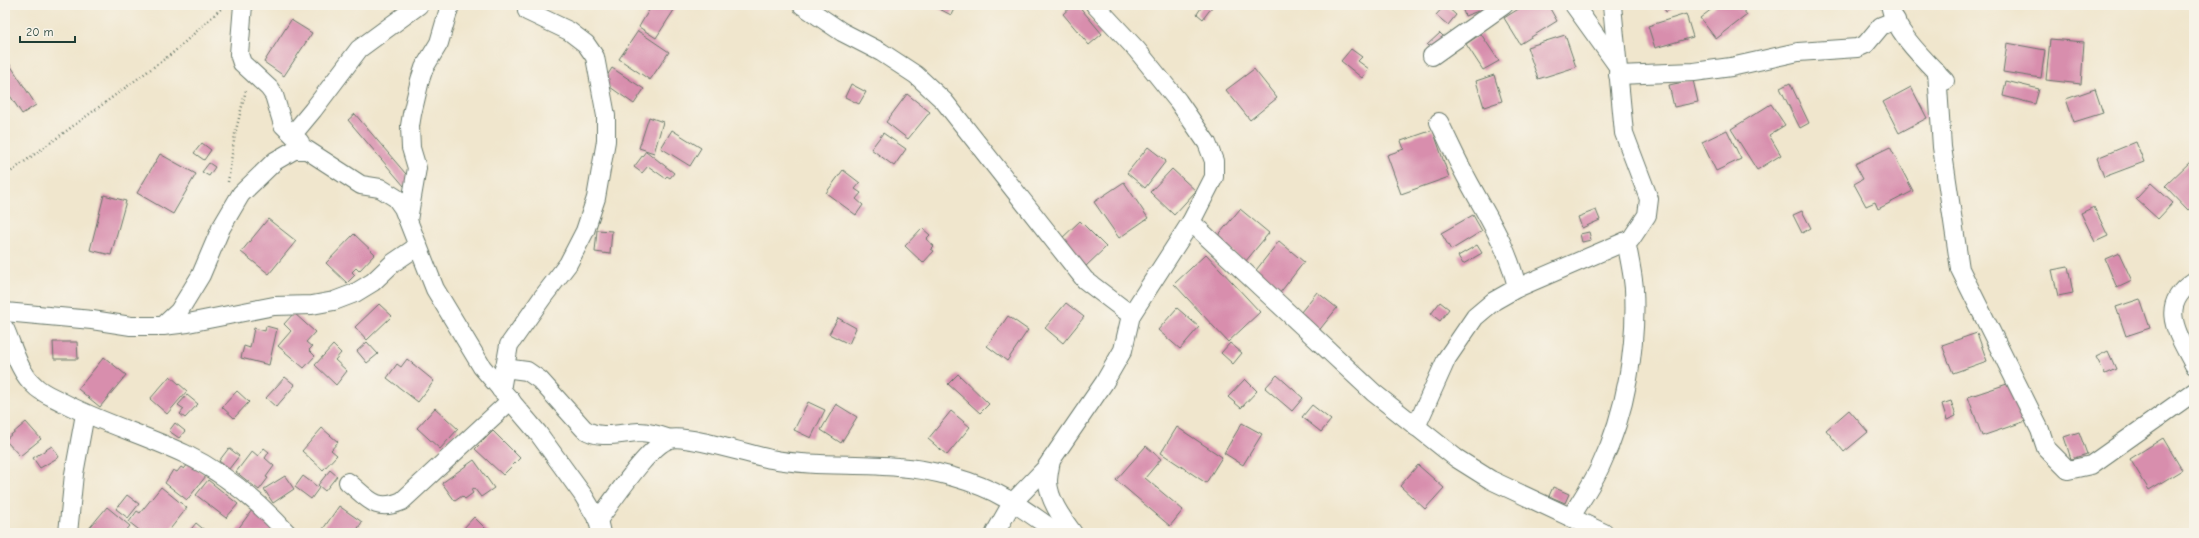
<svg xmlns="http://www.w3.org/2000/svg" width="2199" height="538" font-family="'Comic Neue',sans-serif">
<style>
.building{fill:#d88ead}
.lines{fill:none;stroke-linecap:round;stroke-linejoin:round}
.street-casing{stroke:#68786a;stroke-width:20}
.path{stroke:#68786a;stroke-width:2.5;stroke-dasharray:1 3;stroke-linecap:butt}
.street{stroke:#fff;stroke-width:18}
</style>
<rect width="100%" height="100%" fill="#f7f3e8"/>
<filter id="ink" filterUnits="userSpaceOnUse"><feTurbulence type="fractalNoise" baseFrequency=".025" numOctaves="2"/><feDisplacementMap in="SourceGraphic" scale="8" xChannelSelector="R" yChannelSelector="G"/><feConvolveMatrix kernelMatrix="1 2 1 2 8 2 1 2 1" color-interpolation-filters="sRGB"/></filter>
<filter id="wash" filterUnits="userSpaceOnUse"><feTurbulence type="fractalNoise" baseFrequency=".012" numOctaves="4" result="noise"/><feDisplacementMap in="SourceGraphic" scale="16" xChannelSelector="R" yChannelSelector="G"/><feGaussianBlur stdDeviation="0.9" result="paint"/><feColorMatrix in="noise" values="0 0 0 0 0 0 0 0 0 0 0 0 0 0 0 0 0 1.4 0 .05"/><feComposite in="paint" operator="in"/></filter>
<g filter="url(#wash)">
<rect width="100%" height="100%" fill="#f0e6cd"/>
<g id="blocks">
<!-- building -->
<g class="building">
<path d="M652 5H672L676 7 656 38 639 27Z"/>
<path d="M932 5H956L951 15Z"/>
<path d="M1073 5H1078L1102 34 1089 45 1063 14Z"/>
<path d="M1203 5 1212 7 1203 19 1197 14Z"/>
<path d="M1445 5 1456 15 1448 25 1436 15Z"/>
<path d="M1461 5H1494L1465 16Z"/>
<path d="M1525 5H1548L1557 21 1520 44 1504 18Z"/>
<path d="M1662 5H1677L1666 12Z"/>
<path d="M1717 5H1739L1747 15 1716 39 1700 18Z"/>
<path d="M1686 14 1693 37 1655 48 1648 26Z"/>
<path d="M291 20 312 33 284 76 264 62Z"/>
<path d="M638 31 669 52 650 80 619 59Z"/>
<path d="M1440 33 1447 40 1434 52 1427 45Z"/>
<path d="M1481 34 1499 61 1483 70 1466 44Z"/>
<path d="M1565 35 1576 67 1538 79 1527 47Z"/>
<path d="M2050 39 2084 42 2081 84 2046 80Z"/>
<path d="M2007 43 2045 50 2041 78 2003 72Z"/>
<path d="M1351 49 1362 57 1358 61 1369 69 1362 78 1341 61Z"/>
<path d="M5 57 36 105 22 114 5 88Z"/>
<path d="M612 68 644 89 634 104 603 82Z"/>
<path d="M1254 69 1277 98 1250 120 1226 90Z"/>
<path d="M1494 75 1502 101 1484 107 1476 81Z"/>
<path d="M1693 80 1698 102 1674 107 1669 85Z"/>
<path d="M2006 81 2039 89 2035 104 2003 96Z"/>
<path d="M1790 83 1809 123 1800 128 1780 88Z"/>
<path d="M851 84 866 92 859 104 845 97Z"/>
<path d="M1911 87 1927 118 1899 133 1883 102Z"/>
<path d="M2095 89 2103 113 2074 122 2066 99Z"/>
<path d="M907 94 930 112 908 139 886 122Z"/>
<path d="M1771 104 1785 125 1769 135 1781 155 1757 170 1731 129Z"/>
<path d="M355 114 411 180 404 186 348 120Z"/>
<path d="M649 117 663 122 654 153 639 148Z"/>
<path d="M672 130 701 148 690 166 661 148Z"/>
<path d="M1433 130 1449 177 1401 194 1387 155 1404 149 1401 141Z"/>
<path d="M1727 130 1741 159 1716 171 1702 142Z"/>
<path d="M883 133 906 149 894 166 871 149Z"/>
<path d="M2136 142 2144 162 2104 177 2097 158Z"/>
<path d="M202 143 211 150 204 160 194 153Z"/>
<path d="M1148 147 1166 161 1145 188 1127 173Z"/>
<path d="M1890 147 1913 191 1878 209 1875 202 1866 206 1854 184 1863 179 1855 164Z"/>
<path d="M646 151 674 173 670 178 667 176 665 178 648 166 642 173 634 167Z"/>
<path d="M160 154 196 174 173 214 137 193Z"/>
<path d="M2192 160 2194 162V205L2188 210 2165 186Z"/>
<path d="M209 163 215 167 209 176 202 172Z"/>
<path d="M1172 169 1196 191 1174 215 1150 192Z"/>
<path d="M843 170 860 183 855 189 861 193 856 199 863 205 856 215 826 193Z"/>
<path d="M1124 182 1148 218 1119 238 1094 202Z"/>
<path d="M2151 183 2173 203 2158 219 2136 199Z"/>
<path d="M104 195 126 201 111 255 90 250Z"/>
<path d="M2094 207 2108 236 2095 242 2081 213Z"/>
<path d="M1240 209 1269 233 1245 262 1216 238Z"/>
<path d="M1596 210 1600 220 1582 228 1578 217Z"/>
<path d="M1802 211 1811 228 1802 233 1793 215Z"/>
<path d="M1473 215 1482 231 1451 250 1441 233Z"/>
<path d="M268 219 296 241 269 274 241 252Z"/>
<path d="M1080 221 1106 247 1085 267 1060 240Z"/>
<path d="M922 228 930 235 926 239 934 246 931 249 934 251 923 263 905 246Z"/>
<path d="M597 230 612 231 610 254 595 252Z"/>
<path d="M1589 232 1591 240 1582 242 1580 234Z"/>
<path d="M354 234 375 254 359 271 356 268 352 272 355 275 347 283 326 263Z"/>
<path d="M1279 241 1304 262 1279 294 1253 274Z"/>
<path d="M1477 245 1482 253 1463 264 1458 256Z"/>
<path d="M2119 253 2132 281 2117 288 2105 259Z"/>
<path d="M1206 254 1260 312 1228 342 1174 284Z"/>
<path d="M2068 267 2073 293 2058 296 2052 270Z"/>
<path d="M1317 292 1337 308 1317 333 1297 317Z"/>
<path d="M2140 299 2150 328 2126 336 2116 307Z"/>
<path d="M1440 302 1449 309 1440 321 1431 314Z"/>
<path d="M1066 303 1084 317 1063 343 1045 328Z"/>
<path d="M379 304 392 316 367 340 355 327Z"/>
<path d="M1177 308 1199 327 1180 349 1158 330Z"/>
<path d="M294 313 315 332 306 342 312 347 309 350 315 356 304 368 278 346 291 331 284 324Z"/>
<path d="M1008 316 1028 330 1007 361 987 346Z"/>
<path d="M838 318 856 328 849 344 829 334Z"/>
<path d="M266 326 277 329 269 365 241 358 244 346 250 348 254 328 265 331Z"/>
<path d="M1977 333 1987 361 1953 373 1942 345Z"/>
<path d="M53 342H77L78 359H54Z"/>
<path d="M367 342 378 354 367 363 357 351Z"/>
<path d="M1230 343 1242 353 1233 364 1221 353Z"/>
<path d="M333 345 341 353 335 360 347 371 336 385 315 365Z"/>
<path d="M2108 351 2116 369 2105 374 2096 357Z"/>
<path d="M104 357 126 375 100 407 78 389Z"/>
<path d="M407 359 434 381 418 402 387 378 397 364 401 367Z"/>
<path d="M958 374 989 404 980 413 948 384Z"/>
<path d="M1277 375 1303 398 1292 411 1265 388Z"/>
<path d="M170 376 187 391 167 414 150 399Z"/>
<path d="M285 377 295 385 276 407 266 398Z"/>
<path d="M1245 379 1257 391 1241 408 1228 397Z"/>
<path d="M2013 382 2026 421 1982 436 1968 397Z"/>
<path d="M237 391 249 402 234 418 222 407Z"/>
<path d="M187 395 198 404 185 418 180 414 184 409 178 405Z"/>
<path d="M1951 401 1956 416 1947 420 1942 404Z"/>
<path d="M808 402 825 410 811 438 794 430Z"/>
<path d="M836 404 857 417 841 443 821 430Z"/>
<path d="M1312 405 1331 420 1321 432 1302 417Z"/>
<path d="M435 408 458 429 440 449 417 428Z"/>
<path d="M1849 410 1868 432 1844 452 1826 430Z"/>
<path d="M951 411 970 427 947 455 928 439Z"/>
<path d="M26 422 41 439 20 456 5 440Z"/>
<path d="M175 423 185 431 179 438 169 431Z"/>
<path d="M1242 423 1262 434 1243 465 1224 453Z"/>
<path d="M1177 427 1222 457 1206 483 1161 453Z"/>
<path d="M322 428 338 442 331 450 337 455 323 470 302 451Z"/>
<path d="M493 431 520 458 503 475 475 449Z"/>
<path d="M2079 432 2087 454 2071 459 2064 437Z"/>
<path d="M2163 438 2182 470 2149 490 2130 459Z"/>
<path d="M52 446 59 457 40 468 33 458Z"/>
<path d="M1146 446 1161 459 1145 478 1183 510 1170 526 1116 480Z"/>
<path d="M229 448 239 456 229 469 219 461Z"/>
<path d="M264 448 269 452 265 458 274 466 266 477 268 478 259 490 236 472 252 451 258 456Z"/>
<path d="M474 460 494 488 481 497 474 488 471 490 473 493 465 499 462 496 455 501 442 483Z"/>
<path d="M189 463 206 476 187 500 165 483 173 470 177 472 181 467 184 469Z"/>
<path d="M1418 465 1444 488 1425 509 1400 486Z"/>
<path d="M330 470 337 476 325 491 318 485Z"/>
<path d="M285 476 294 489 273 503 264 489Z"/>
<path d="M303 476 319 488 311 499 295 487Z"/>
<path d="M208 480 238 504 226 518 196 495Z"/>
<path d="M161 487 187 508 167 533 148 531 143 533 129 522 137 511 140 513Z"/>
<path d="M1553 487 1569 494 1565 503 1549 496Z"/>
<path d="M127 495 139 504 128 518 116 509Z"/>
<path d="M339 506 362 522 355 533H328L323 529Z"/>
<path d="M107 507 130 526 124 533H89L87 531Z"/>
<path d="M252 510 278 529 275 533H235Z"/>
<path d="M474 517 490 533H467L463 529Z"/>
<path d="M196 523 208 533H188Z"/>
</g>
</g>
</g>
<g filter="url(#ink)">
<use href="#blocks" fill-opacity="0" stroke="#68786a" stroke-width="1"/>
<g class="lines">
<defs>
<g id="street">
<path d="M243 5 239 54 242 63 269 88 274 95 283 125 300 142"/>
<path d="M802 5 842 32 881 52 916 75 944 101 1085 280 1131 315"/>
<path d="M1574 5 1617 65"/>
<path d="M1890 5C1895 33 1926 61 1945 81"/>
<path d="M1432 56 1504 5"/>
<path d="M1937 72 1942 147 1960 269 2040 430 2046 448 2068 470 2091 465 2194 392"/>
<path d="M1618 75 1694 72 1731 67 1798 52 1857 48 1866 44 1881 26 1896 20"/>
<path d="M1439 122C1447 138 1454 154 1462 169 1482 209 1508 244 1517 288"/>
<path d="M293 134 313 110 359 49 419 5"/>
<path d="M408 220 417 168 411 148 410 126 412 114 420 80 424 68 439 43 450 5"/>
<path d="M1191 222 1374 393 1456 458 1491 480 1604 533"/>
<path d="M2194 281C2156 306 2179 335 2194 365"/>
<path d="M5 312 92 320 131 326H163L179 311 201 275 221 228 241 194 275 161 294 150H307L361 185 380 188 396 198 403 208 435 289 482 367 538 433 583 495 598 520 601 533"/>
<path d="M163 326 188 323 274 306 312 305 334 301 355 293 373 282 393 263 418 246"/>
<path d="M5 329C13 347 19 372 34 385 41 393 53 397 62 402 102 423 145 435 185 454 224 473 258 501 287 533"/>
<path d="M504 368 527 371 540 380 584 429C600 440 620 433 639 432 650 432 659 435 670 439"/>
<path d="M501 390 509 345 542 298 568 264 585 231 596 198 606 141V116L595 57 586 44 569 31 527 11"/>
<path d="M1416 427 1447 358 1475 317 1494 301 1517 288 1631 239 1647 215 1649 199 1624 133 1612 5"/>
<path d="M1051 460C1050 467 1048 475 1048 482 1049 501 1063 519 1073 533"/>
<path d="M348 482C368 498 375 513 402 501L511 400"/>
<path d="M1571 517C1581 500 1593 483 1601 465 1626 413 1637 346 1634 289 1633 274 1629 257 1626 241"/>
<path d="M598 520C614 500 648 446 670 439 685 434 751 455 771 459 812 467 856 463 898 467 931 469 976 481 1005 498 1024 508 1041 522 1058 533"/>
<path d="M68 533 74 474 85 414"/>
<path d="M995 533 1012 503 1045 469 1104 383 1123 350 1131 315 1191 222 1214 177V161L1207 143 1178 101 1137 50 1095 5"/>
</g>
</defs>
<!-- street casing -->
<use href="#street" class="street-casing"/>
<!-- path -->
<g class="path">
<path d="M5 176 174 52 225 5"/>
<path d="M228 182 235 134 246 90"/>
</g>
<!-- street -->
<use href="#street" class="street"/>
</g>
</g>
<!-- margin -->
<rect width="2199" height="538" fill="none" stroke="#f7f3e8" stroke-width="20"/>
<!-- scale -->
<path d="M20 36v6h55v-6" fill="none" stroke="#1f3d34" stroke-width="2"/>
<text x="26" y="36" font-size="12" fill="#1f3d34" stroke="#f7f3e8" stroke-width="3" paint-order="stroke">20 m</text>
</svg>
